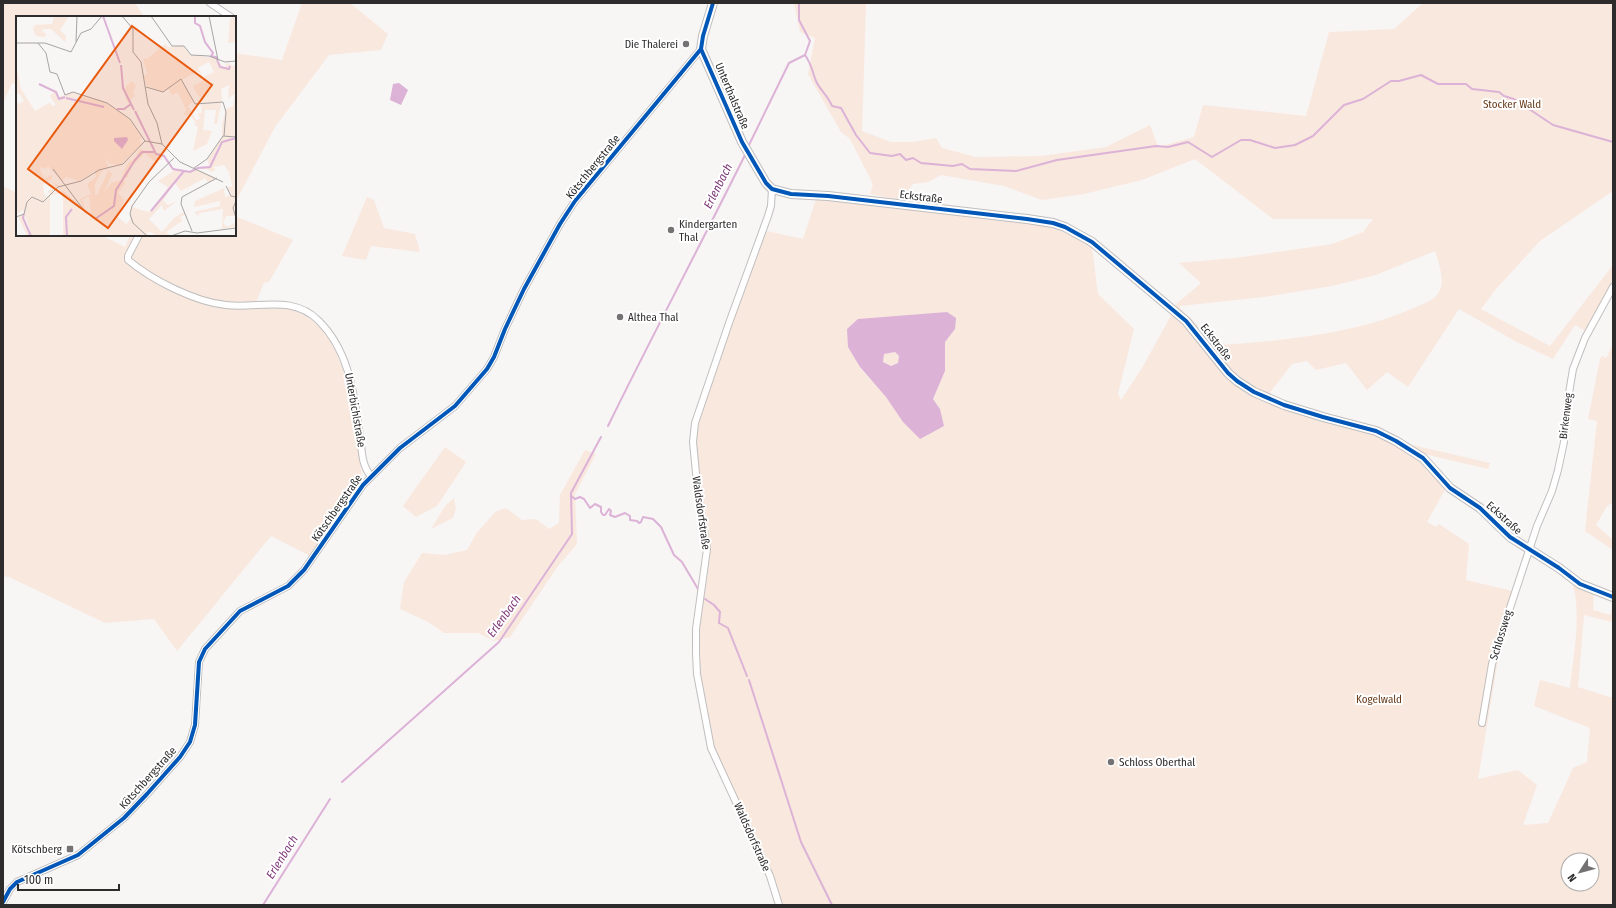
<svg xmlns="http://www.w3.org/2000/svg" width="1616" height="908" font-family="'Fira Sans Condensed',sans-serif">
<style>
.green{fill:#f9e8de;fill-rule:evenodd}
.water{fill:#dcb2d7;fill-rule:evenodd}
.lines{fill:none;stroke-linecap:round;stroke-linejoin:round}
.stream{stroke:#dcb2d7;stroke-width:2}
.street-casing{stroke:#c0bebe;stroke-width:8}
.secondary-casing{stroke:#c0bebe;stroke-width:10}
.street{stroke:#fefefe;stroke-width:6}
.secondary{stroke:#fefefe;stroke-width:8}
.cycleway-casing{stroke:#fff;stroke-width:6}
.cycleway{stroke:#0057b8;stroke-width:4}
.poi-dot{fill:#747272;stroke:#fff;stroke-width:1.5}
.labels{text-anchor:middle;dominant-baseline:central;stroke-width:4;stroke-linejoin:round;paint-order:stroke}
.poi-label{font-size:11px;fill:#2d2b2b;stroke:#fff;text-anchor:start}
.street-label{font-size:11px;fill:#2d2b2b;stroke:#fff}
.park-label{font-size:11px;fill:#683c1a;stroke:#fff}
.water-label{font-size:12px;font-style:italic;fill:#7e3778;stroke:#fff}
.inset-river{fill:none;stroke:#dcb2d7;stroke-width:2}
.inset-road{fill:none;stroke:#a7a4a4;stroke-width:1}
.view{fill:#e8590c;fill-opacity:0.15;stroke:#e8590c;stroke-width:2}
.inset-edge{fill:none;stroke:#2d2b2b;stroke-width:2}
</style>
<rect width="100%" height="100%" fill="#f8f5f5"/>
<!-- green -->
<g class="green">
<path d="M3 3H135L144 17H17V85L12 83 3 103Z"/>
<path d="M302 3H350L388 34 381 50 329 55 275 127 235 203V53L282 60Z"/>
<path d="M794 3H867L866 5 862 131 891 142H913L936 138 942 148 976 157 1041 156 1106 147 1150 125 1158 147 1194 137 1203 105 1306 116 1329 32 1394 29 1423 3H1613V191L1540 241 1496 289 1481 309 1550 346 1613 265V284L1587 332 1575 325 1553 359 1515 341 1459 309 1408 387 1387 372 1367 390 1346 363 1316 370 1307 361 1292 364 1268 395C1255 388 1242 381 1232 371 1210 351 1198 323 1174 306L1201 283 1179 263 1235 258 1332 244 1363 232 1373 219H1273L1195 159 1142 180 1084 194 1042 200 1004 186 941 175 928 182 913 184 900 200 870 194 873 184 850 139 841 132 808 74 815 38 800 32ZM1435 251C1438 261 1445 280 1440 290 1436 300 1425 303 1416 307 1356 334 1282 341 1217 345L1180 308V306L1264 297 1332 286 1376 275Z"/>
<path d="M3 186 17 193V235H101L125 247 130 235H235V216L293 240 269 282 264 283 257 300 256 308C269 308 282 306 295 311 351 332 355 425 362 475L310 556 271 536 177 651 154 619 105 623 9 577 3 576Z"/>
<path d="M367 197 374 200 384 228 415 234 420 252 371 246 366 260 342 256Z"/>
<path d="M816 199 1027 222C1051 227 1072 233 1092 247L1098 294 1134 329 1118 394 1121 400 1142 368 1173 312 1250 393 1373 432 1421 459 1446 488 1427 522 1436 527 1439 524 1469 544 1466 580 1513 591 1497 666 1478 779 1518 770 1537 785 1523 825 1548 823 1573 768 1587 762 1590 728 1534 706 1540 680 1570 688C1573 657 1583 609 1571 580L1587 592 1594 594 1593 610 1610 615 1613 605V622L1584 615 1578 687 1613 698V905H781L714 749 697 654 701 601 706 586 710 550 696 460 695 441 699 424 731 325 767 231 803 239ZM947 312 955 329 945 342V371L933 399 940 409 944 426 920 438 903 422 886 397 860 368 912 316ZM1568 860H1592V884H1568Z"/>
<path d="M1613 345V502L1607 506 1596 525 1613 540V550L1585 531 1597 421 1588 419 1600 359 1602 356 1606 358Z"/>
<path d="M895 352 899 356 898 363 891 366 883 362 884 354Z"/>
<path d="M1408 444 1490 463 1488 469 1424 454Z"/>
<path d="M445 447 466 462 437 506 416 517 403 506Z"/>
<path d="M585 450 596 454 575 494 577 544 558 566 510 637 494 641 478 633H444L428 622 400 609 404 582 422 553 444 555 467 550 476 534 495 512 506 508 522 520 536 519 549 529 559 523 560 495Z"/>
<path d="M454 498 456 509 453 518 431 529 445 506Z"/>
</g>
<!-- water -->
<g class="water">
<path d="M399 83 408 90 401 105 390 100 393 84Z"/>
<path d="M947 312 956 318 955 329 945 342V371L933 399 940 409 944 426 920 439 903 422 886 397 860 367 848 347 847 329 858 319ZM895 352 899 356 898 363 891 366 883 362 884 354Z"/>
</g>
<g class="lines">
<!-- stream -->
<g class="stream">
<path d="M805 55C812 65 812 71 816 81 820 90 828 96 832 106L841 108 856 135 870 153 892 156 900 154 906 160 913 158 921 163 953 166 962 164 970 169 1016 171 1057 160 1156 146 1168 147 1188 142 1212 157 1241 140H1250L1275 148 1295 145 1313 136 1344 105 1363 99 1391 81H1399L1421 75 1438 84H1466L1472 89 1499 92 1504 96 1514 99 1553 125 1613 142"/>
<path d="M748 147 789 63 805 55 810 41 799 20V3"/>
<path d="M608 426C653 334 701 244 746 153"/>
<path d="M571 496 575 499 580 497 584 499 590 508 595 504 601 507V512L603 515H605L609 509 611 511 610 515 615 517 625 513 630 516V520L637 521 639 523 641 522 643 517 653 519 661 527 674 555 682 562 698 589"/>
<path d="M705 599 714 605 720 612 719 623 728 628 747 676"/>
<path d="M749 680 801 842 832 905"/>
<path d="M342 782 499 642 572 534 571 493 601 437"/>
<path d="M263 905 330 799"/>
</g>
<defs>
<g id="street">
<path d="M210 3 231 17"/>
<path d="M772 189 771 206 768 216 729 323 695 423 693 442 698 494 707 549 696 629V653L697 674 711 748 770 876 779 905"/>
<path d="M139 235 128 256V260C152 280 195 302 226 305 259 309 292 294 319 321 350 352 354 395 360 436 362 449 361 465 371 476"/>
<path d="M1482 723 1492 664 1505 623 1537 526 1552 491 1558 470 1564 442 1568 399 1573 369 1585 338 1613 287"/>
<path d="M3 902 10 889 17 882 78 855 124 818 147 794 180 757 190 742 195 725 199 662 205 649 240 611 288 586 304 570 363 485 400 448 455 406 487 369 494 357 505 329 524 289 560 224 575 201 701 49"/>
</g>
<path id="secondary" d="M713 3 703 36 701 49 742 142 766 183 772 189 791 194 828 196 1027 219 1053 223 1065 227 1092 242 1186 321 1228 373 1237 381 1254 392 1284 405 1323 417 1376 431 1396 441 1423 458 1450 488 1480 508 1510 537 1559 568 1580 584 1613 597"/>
</defs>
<!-- street casing -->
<use href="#street" class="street-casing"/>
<!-- secondary casing -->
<use href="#secondary" class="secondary-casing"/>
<!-- street -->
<use href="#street" class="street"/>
<!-- secondary -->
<use href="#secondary" class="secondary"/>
<defs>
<g id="cycleway">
<path d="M713 3 703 36 701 49 742 142 766 183 772 189 791 194 828 196 1027 219 1053 223 1065 227 1092 242 1186 321 1228 373 1237 381 1254 392 1284 405 1323 417 1376 431 1396 441 1423 458 1450 488 1480 508 1510 537 1559 568 1580 584 1613 597"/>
<path d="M3 902 10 889 17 882 78 855 124 818 147 794 180 757 190 742 195 725 199 662 205 649 240 611 288 586 304 570 363 485 400 448 455 406 487 369 494 357 505 329 524 289 560 224 575 201 701 49"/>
</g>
</defs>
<!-- cycleway casing -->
<use href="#cycleway" class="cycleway-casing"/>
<!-- cycleway -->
<use href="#cycleway" class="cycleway"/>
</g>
<!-- markers -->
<g class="poi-dot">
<circle cx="686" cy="44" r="4"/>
<circle cx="671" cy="230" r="4"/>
<circle cx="620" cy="317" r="4"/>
<circle cx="1111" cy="762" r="4"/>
<rect x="66" y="845" width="8" height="8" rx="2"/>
</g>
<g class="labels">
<!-- poi labels -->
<g class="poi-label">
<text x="678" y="44" text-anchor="end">Die Thalerei</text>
<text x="679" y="224">Kindergarten<tspan x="679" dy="13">Thal</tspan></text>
<text x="628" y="317">Althea Thal</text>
<text x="1119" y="762">Schloss Oberthal</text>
<text x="62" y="849" text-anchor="end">Kötschberg</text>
</g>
<!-- street labels -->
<g class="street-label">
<text transform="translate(732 96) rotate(67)">Unterthalstraße</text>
<text transform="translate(593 167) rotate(-51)">Kötschbergstraße</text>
<text transform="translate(921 197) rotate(7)">Eckstraße</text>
<text transform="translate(1216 342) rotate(52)">Eckstraße</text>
<text transform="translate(355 410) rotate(80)">Unterbichlstraße</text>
<text transform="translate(1566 416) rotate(-83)">Birkenweg</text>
<text transform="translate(337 508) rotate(-55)">Kötschbergstraße</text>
<text transform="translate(701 513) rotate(82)">Waldsdorfstraße</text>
<text transform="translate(1504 518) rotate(42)">Eckstraße</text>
<text transform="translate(1501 635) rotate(-73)">Schlossweg</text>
<text transform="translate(148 778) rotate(-48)">Kötschbergstraße</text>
<text transform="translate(752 837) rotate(66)">Waldsdorfstraße</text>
</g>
<!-- park labels -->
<g class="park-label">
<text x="1512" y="104">Stocker Wald</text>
<text x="1379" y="699">Kogelwald</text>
</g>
<!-- water labels -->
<g class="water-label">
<text transform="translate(718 186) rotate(-63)">Erlenbach</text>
<text transform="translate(504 616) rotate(-54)">Erlenbach</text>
<text transform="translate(282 857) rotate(-58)">Erlenbach</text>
</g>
</g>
<!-- overview -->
<g transform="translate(16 16)">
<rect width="220" height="220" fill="#f8f5f5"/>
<path d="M38 0H53L44 14 50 20 49 26 35 13H27L26 16 30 17 29 21 20 20 17 13 19 9 36 8ZM217 0H220V26L212 27 214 4ZM149 28 153 31 166 29 174 39 198 42 209 52 211 47 220 51V181L216 180 211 172 216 170 213 156 208 149 197 151 200 154 195 156 191 153H180L194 150 191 144 206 122V108L210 93 217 90 219 78 212 82 213 69 205 73 206 84 201 108H198L200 94H189L187 114 196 115 191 128 177 135 182 111 178 109 180 107 174 99H167L170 94 162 76 156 79 152 72 148 76 131 70 127 60 131 58 127 43H131ZM193 46 198 56 187 61 182 52ZM182 55 188 64 177 70 182 80 188 82 184 84 186 97H182L184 103 180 104 172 90 177 85 166 64ZM0 49 5 73 19 95 33 87 37 90 40 89 34 80 38 76 33 72 39 74 43 81 57 76 84 84 98 92 112 102 126 122 123 124 126 128 104 149 94 148 89 142 93 152 84 154 93 153 94 157 97 156 88 176 95 167 105 164 111 148 120 141 123 133 146 138V144H142L141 148 129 137 115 151 111 162H108L109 168 102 177 108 184 101 200 110 208 114 204 116 191 132 196 140 191 152 171 142 165 159 154 172 156 178 153 201 162 192 167 189 162 165 175 159 167 147 184 152 189 162 184 148 195 146 189 133 203 146 216 158 202 168 196 169 199 164 201 166 205 150 216 154 220H142L132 215 131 220H47V176L34 180V220H16L7 194 0 199V85L3 88 8 85 3 77 0 79ZM101 122 112 123 107 132 102 128ZM32 150 46 165 50 161 63 165 79 155 80 161 71 168 75 178 64 183 68 195 65 196 63 189 47 175 37 177 38 171 44 170 34 164 37 161 35 159 29 162 27 160 24 153 25 151 30 153ZM93 153 81 179H79V168L84 158 87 154ZM34 164 40 169 32 176 34 178 31 181 28 178 27 169ZM73 180 75 199 72 201 66 184ZM116 65 120 70 117 75 119 80 114 84 117 92 111 85 107 73ZM208 172 209 181 214 179 220 182V200H210L207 207 211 211 219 207 220 210 206 213 207 193 183 197V200L178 196 204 190V185L178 191 179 185ZM8 198 7 203 15 220H11L2 200Z" fill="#f9e8de" fill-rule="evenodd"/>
<path d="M98 122 111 121 112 124 106 133 98 125Z" fill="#dcb2d7"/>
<path class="inset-river" d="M87 0 104 47M179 0V7L184 10 189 26 197 37 195 40 200 41 204 51 213 53 214 50M105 49 107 72 118 94M23 68 40 76 43 83 49 81M50 82 88 91M101 93H108L115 88M119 95 140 138 148 140 157 153 174 156 182 152 194 151 206 126 220 122M135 195 168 155M8 198 7 202 15 220M79 203 98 190 100 174 119 144 126 136H139M51 220 50 201 56 193"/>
<path class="inset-road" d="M106 0 117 13V36L125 46 132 88 141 107 146 128M135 0 156 30H168L175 39 193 40 209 46 220 45M193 0 202 44M60 26 61 0M0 27H29L55 36 65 17 75 13 86 0M22 27 30 37 34 56 41 58 49 79 57 76 91 87 114 103 129 125M130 71 147 76 165 63 179 88 207 86 210 96 208 120M129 125 146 128 164 146 207 166M178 152 191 143 207 120 220 121M37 153 67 193M210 170 215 180 220 181M220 185 217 192 220 202M0 201 8 198 11 186 16 181 27 186 42 171 65 165 83 154 107 148 129 125M176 215 165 188 166 181 201 162M131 220 117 207 114 198 116 190 133 166 158 142M155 220 169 215 181 217 220 212"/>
<path class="view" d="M116 10 196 69 92 212 12 153Z"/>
<rect width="220" height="220" class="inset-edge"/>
</g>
<!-- border -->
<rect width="1616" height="908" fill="none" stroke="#2d2b2b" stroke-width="8"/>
<!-- north arrow -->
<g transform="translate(1580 872) rotate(234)"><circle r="19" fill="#ffffff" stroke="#abaaaa"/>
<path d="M0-3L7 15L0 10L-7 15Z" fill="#747272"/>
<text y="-6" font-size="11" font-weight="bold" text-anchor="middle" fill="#2d2b2b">N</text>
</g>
<!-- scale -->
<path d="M18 884v6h101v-6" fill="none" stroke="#2d2b2b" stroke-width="2"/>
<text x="24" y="884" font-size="12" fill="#2d2b2b" stroke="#ffffff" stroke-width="3" paint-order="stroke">100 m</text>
</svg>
